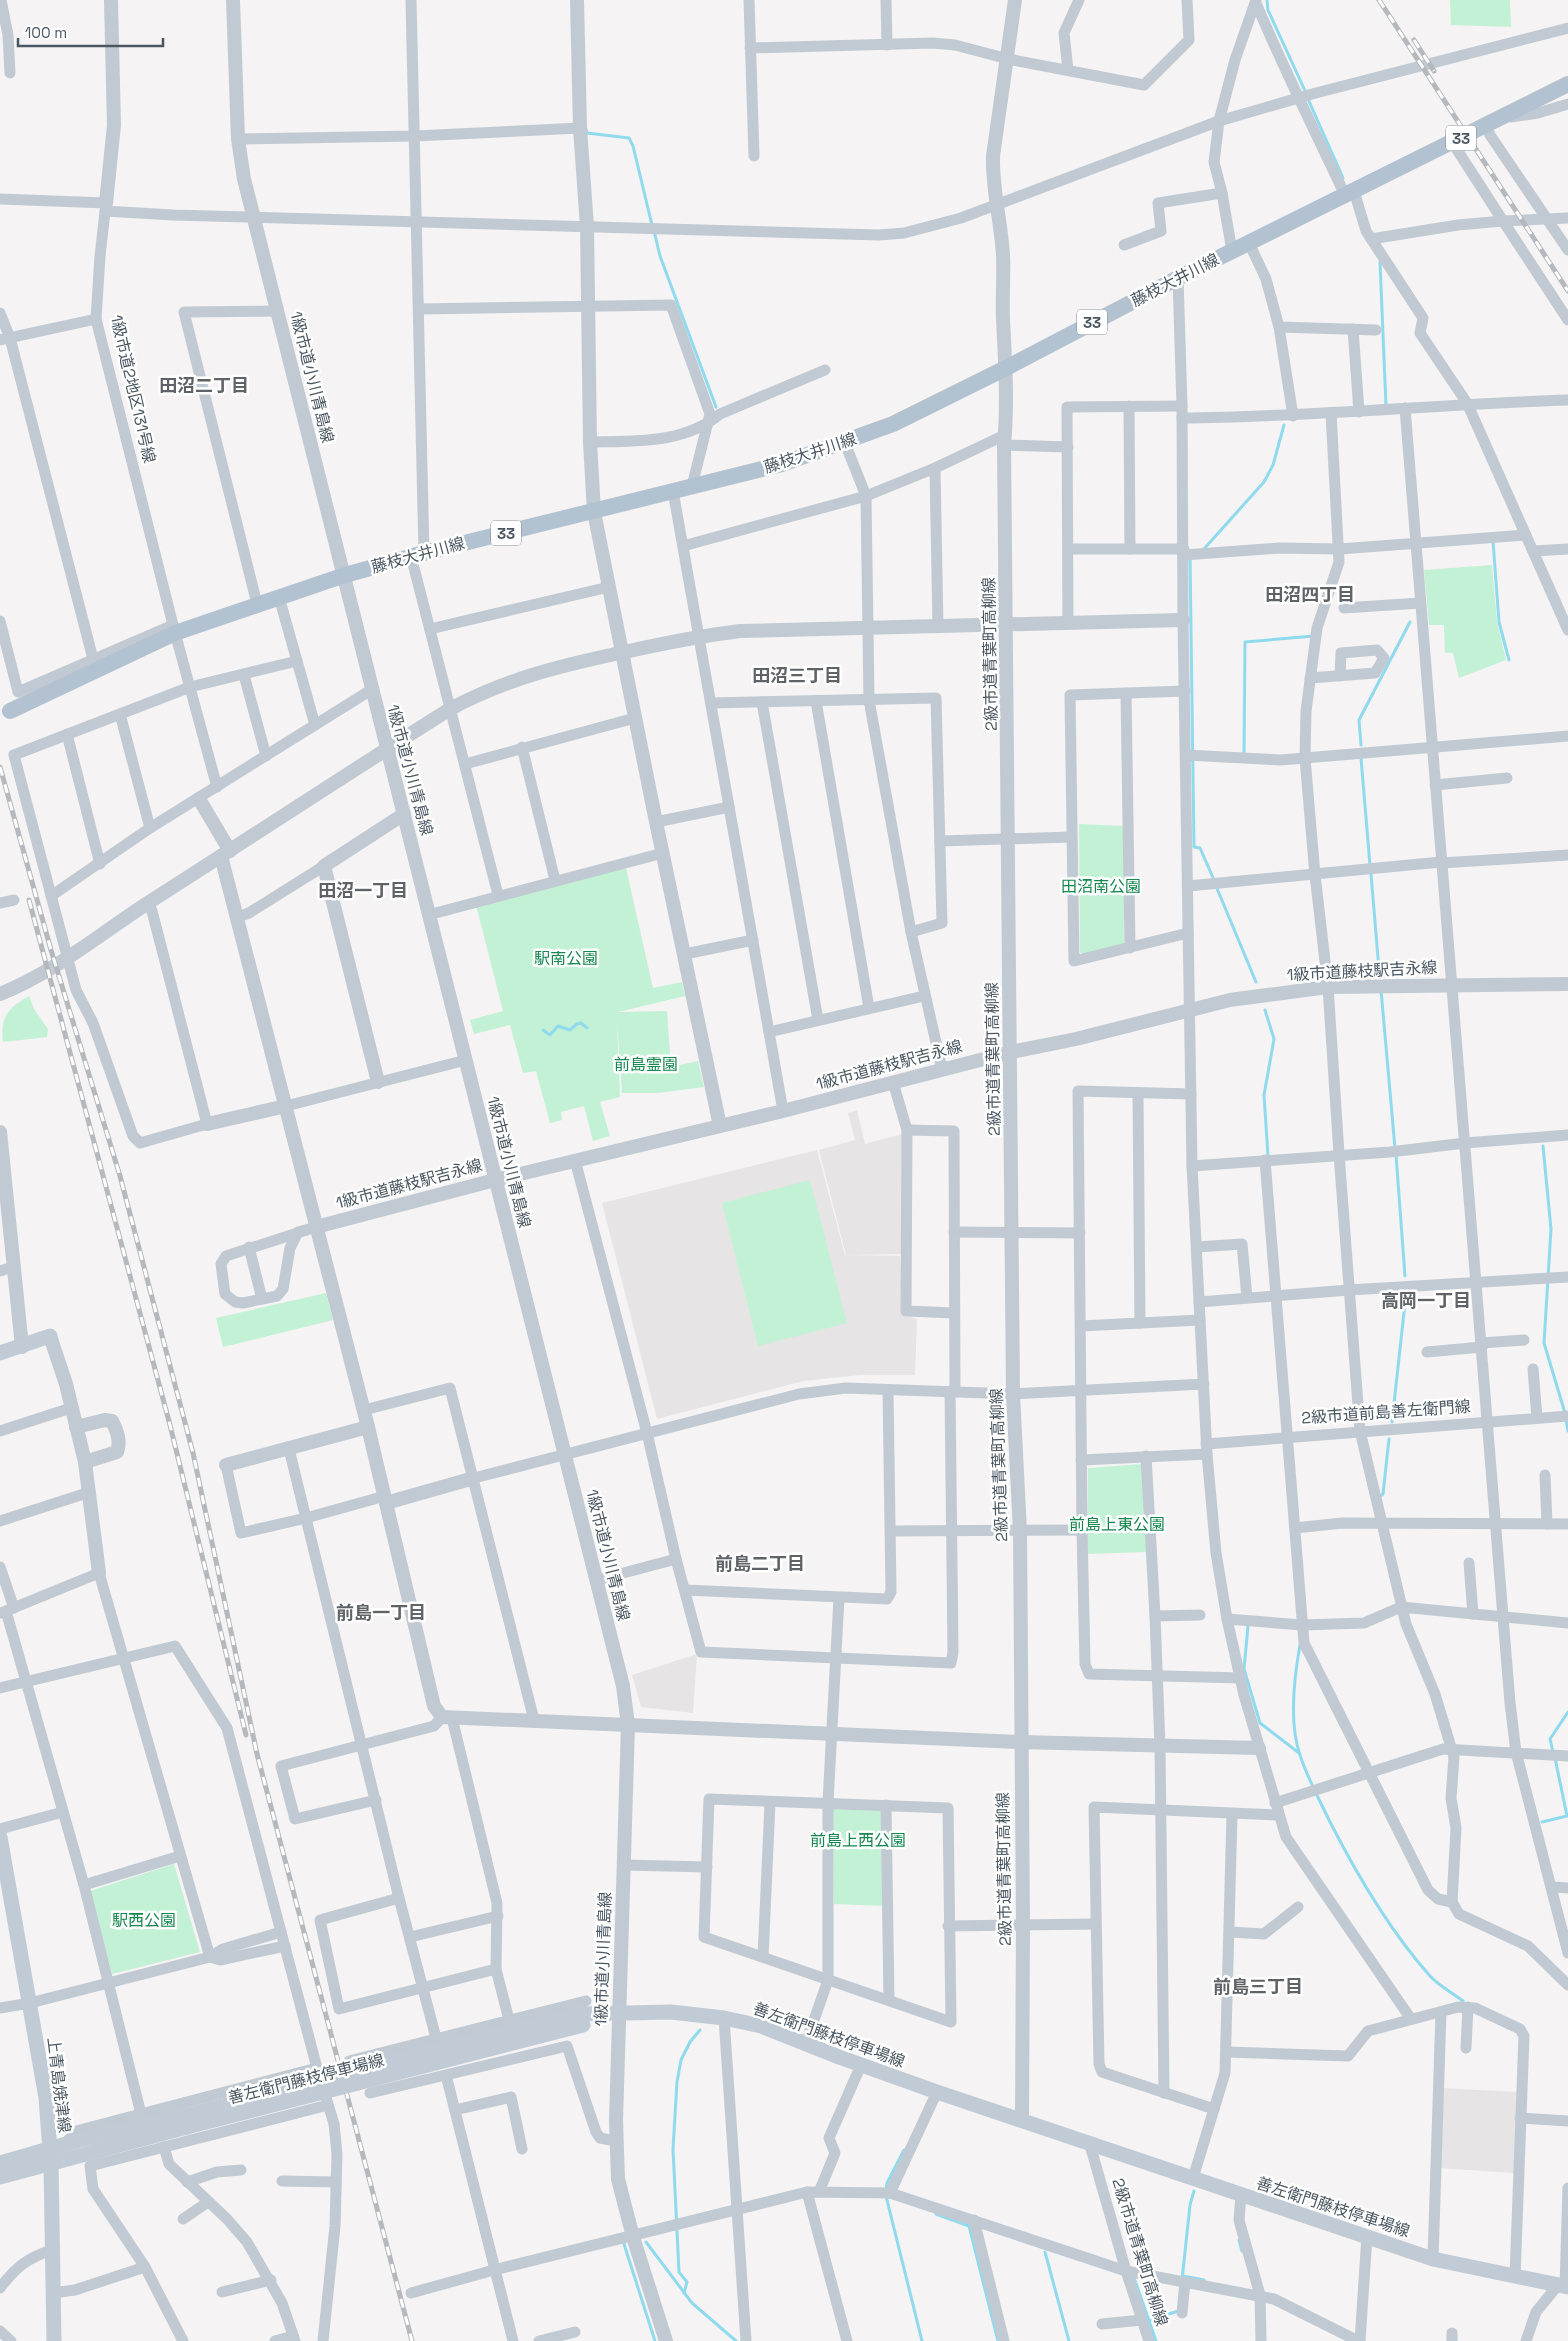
<svg xmlns="http://www.w3.org/2000/svg" width="1568" height="2341" font-family="'Space Grotesk','Noto Sans JP',sans-serif">
<style>
.education{fill:#e6e4e5}
.green{fill:#c3f1d5}
.lines{fill:none;stroke-linecap:round;stroke-linejoin:round}
.stream{stroke:#90daee;stroke-width:3}
.minor{stroke:#c1cad2;stroke-width:11}
.tertiary{stroke:#c1cad2;stroke-width:14}
.secondary{stroke:#c1cbd6;stroke-width:15}
.primary{stroke:#b3c2d1;stroke-width:16}
.rail-casing{stroke:#b5b8bd;stroke-width:5}
.rail{stroke:#fff;stroke-width:3;stroke-dasharray:9;stroke-linecap:butt}
.secondary-bridge{stroke:#c1cbd6;stroke-width:15}
.labels{text-anchor:middle;dominant-baseline:central;stroke-width:5;stroke-linejoin:round;paint-order:stroke}
.shield{fill:#fff;stroke:#808990;stroke-width:1}
.shield-label{font-size:15px;font-weight:bold;fill:#4a5661}
.street-label{font-size:16px;fill:#4a5661;stroke:#fff}
.park-label{font-size:16px;fill:#17864f;stroke:#fff}
.neighbourhood-label{font-size:18px;font-weight:bold;fill:#5f6368;stroke:#fff}
</style>
<rect width="100%" height="100%" fill="#f5f3f3"/>
<!-- education -->
<g class="education">
<path d="M857 1110 865 1144 902 1134 901 1254 846 1255 819 1150 855 1140 848 1113Z"/>
<path d="M817 1150 845 1255 900 1256 904 1315 917 1319 915 1375H860L804 1381 657 1419 602 1203Z"/>
<path d="M697 1654 693 1713 641 1707 632 1675Z"/>
<path d="M1441 2088 1518 2092 1514 2173 1439 2168Z"/>
</g>
<!-- green -->
<g class="green">
<path d="M1450 0H1510L1511 27 1451 25Z"/>
<path d="M1492 565 1497 622 1506 660 1459 678 1453 653H1445L1444 625H1429L1424 570Z"/>
<path d="M1079 824 1124 826V945L1085 956 1080 952Z"/>
<path d="M626 868 653 988 682 982 685 996 618 1012 667 1011 671 1067 698 1061 704 1087 658 1093H622L617 1021 620 1097 600 1102 610 1136 593 1141 584 1106 561 1112 562 1120 550 1123 536 1071 523 1073 510 1025 474 1034 470 1020 503 1011 476 905Z"/>
<path d="M29 996 34 1009 48 1029 47 1037 3 1042C0 1017 8 1008 29 996Z"/>
<path d="M810 1180 847 1323 758 1346 722 1203Z"/>
<path d="M326 1293 333 1320 223 1347 216 1318Z"/>
<path d="M1143 1464 1147 1552 1087 1554 1088 1468Z"/>
<path d="M833 1806 882 1809 885 1906 834 1904Z"/>
<path d="M174 1864 200 1952 112 1974 90 1891Z"/>
</g>
<g class="lines">
<!-- stream -->
<g class="stream">
<path d="M1267 0 1268 10 1306 93"/>
<path d="M1308 99 1343 178"/>
<path d="M586 129 587 133 629 138 633 146 652 225"/>
<path d="M654 231 660 256 716 407"/>
<path d="M1380 262 1386 406"/>
<path d="M1493 541 1499 622 1509 660"/>
<path d="M1203 550 1264 482 1273 465 1284 425"/>
<path d="M1190 557 1194 847 1200 848 1214 880"/>
<path d="M1361 745 1359 720 1410 622"/>
<path d="M1244 754 1245 642 1314 636"/>
<path d="M1361 758 1370 865"/>
<path d="M1371 874 1380 982"/>
<path d="M1216 886 1256 982"/>
<path d="M1381 990 1395 1148"/>
<path d="M1265 1010 1274 1039 1264 1095 1268 1156"/>
<path d="M543 1030 550 1035 558 1026 570 1030 577 1024 581 1023 587 1028"/>
<path d="M1543 1146 1551 1229 1544 1343 1565 1413"/>
<path d="M1396 1155 1405 1276"/>
<path d="M1566 1419 1568 1431"/>
<path d="M1392 1422 1406 1294"/>
<path d="M1379 1497 1383 1494 1389 1439"/>
<path d="M1248 1626 1244 1669 1260 1723 1299 1753"/>
<path d="M1300 1645C1294 1678 1289 1723 1300 1755 1307 1777 1319 1799 1329 1820 1357 1875 1389 1930 1430 1976 1439 1986 1453 1993 1463 2001"/>
<path d="M1553 1752 1550 1739 1568 1712"/>
<path d="M1542 1822 1567 1816 1555 1758"/>
<path d="M886 2190 887 2183 904 2150"/>
<path d="M886 2196 922 2341"/>
<path d="M936 2214 969 2226 998 2341"/>
<path d="M1239 2240 1242 2251"/>
<path d="M646 2242 692 2303 736 2341"/>
<path d="M624 2244 655 2341"/>
<path d="M1045 2252 1069 2341"/>
<path d="M1133 2275 1156 2341"/>
<path d="M1183 2276 1204 2280"/>
<path d="M1182 2280 1190 2205 1194 2191"/>
<path d="M684 2293 687 2282 679 2272 673 2149 677 2082 681 2060 690 2042 700 2030"/>
<path d="M1149 2321 1178 2311"/>
</g>
<!-- minor -->
<g class="minor">
<path d="M1 0 8 35 10 73"/>
<path d="M411 0 424 553"/>
<path d="M749 0 754 156"/>
<path d="M886 0 887 45"/>
<path d="M1256 3C1283 68 1315 131 1345 195"/>
<path d="M750 48 933 43 955 45 1008 59 1144 85 1189 40 1187 0"/>
<path d="M1068 70 1064 33 1079 0"/>
<path d="M1511 117 1538 113 1568 104"/>
<path d="M1486 125 1490 135 1568 250"/>
<path d="M238 139 415 136 580 128"/>
<path d="M1452 142 1503 221 1568 218"/>
<path d="M1354 191 1366 231 1423 318 1420 333 1467 403 1568 630"/>
<path d="M0 199 106 203 100 256 96 319 174 629 217 787"/>
<path d="M105 211 173 215 879 235 904 233 961 218 1219 121 1312 94 1568 28"/>
<path d="M1371 239 1458 225 1503 221 1568 320"/>
<path d="M1249 243 1266 279 1279 327 1293 416"/>
<path d="M1124 245 1161 231 1158 203 1222 193"/>
<path d="M1232 251 1222 193 1214 162 1219 121 1235 60 1256 0"/>
<path d="M1178 278 1182 406 1183 620 1192 1166 1207 1454 1216 1553 1227 1619 1244 1695 1286 1837 1411 2019"/>
<path d="M419 309 671 305 710 414 692 486"/>
<path d="M0 313 10 338 93 659"/>
<path d="M1279 327 1376 330"/>
<path d="M1353 329 1359 412"/>
<path d="M0 340 96 319"/>
<path d="M1129 406 1130 549"/>
<path d="M1405 408 1510 1703 1516 1752 1568 1953"/>
<path d="M1331 413 1339 562 1317 628 1306 711 1305 758 1315 875 1328 987 1339 1154 1360 1431 1406 1624 1435 1694 1454 1757 1451 1798 1456 1828 1452 1902"/>
<path d="M1182 418C1311 417 1439 404 1568 400"/>
<path d="M590 442C635 441 684 444 720 414L825 370"/>
<path d="M845 443 866 496 869 700 911 932 942 1069"/>
<path d="M1004 445 1068 447"/>
<path d="M935 468 938 627"/>
<path d="M673 491 783 1111"/>
<path d="M683 546 866 496 935 468 1005 435"/>
<path d="M1069 549H1184"/>
<path d="M1533 551 1568 549"/>
<path d="M1184 555 1280 548 1340 549 1526 535"/>
<path d="M411 556 498 895"/>
<path d="M279 597 315 725"/>
<path d="M257 604 184 312 278 311"/>
<path d="M1344 608 1420 603"/>
<path d="M0 621 18 692 173 625"/>
<path d="M1068 623 1067 407 1182 406"/>
<path d="M430 629 609 587"/>
<path d="M244 675 266 756"/>
<path d="M1310 678 1375 673 1384 658 1377 650 1341 653 1340 676"/>
<path d="M1185 691 1070 695 1074 961 1188 933"/>
<path d="M1126 693 1130 948"/>
<path d="M816 701 869 1008"/>
<path d="M762 702 818 1020"/>
<path d="M711 703 936 698 942 923 911 932"/>
<path d="M120 714 150 828"/>
<path d="M67 734 100 864"/>
<path d="M522 747 555 880"/>
<path d="M1186 755 1281 760 1568 736"/>
<path d="M465 764 635 718"/>
<path d="M1435 785 1507 778"/>
<path d="M656 822 729 807"/>
<path d="M940 841 1071 837"/>
<path d="M1441 863 1568 855"/>
<path d="M1188 886 1441 862"/>
<path d="M51 896 150 828 371 690"/>
<path d="M0 903 14 900"/>
<path d="M148 903 152 911 207 1124 140 1143 133 1136 93 1023 76 990 14 755 190 687 297 661"/>
<path d="M428 915 663 853"/>
<path d="M238 917 249 913 324 866"/>
<path d="M685 954 753 940"/>
<path d="M769 1032 924 996"/>
<path d="M893 1082 907 1130 906 1311 954 1313"/>
<path d="M1138 1093 1140 1323"/>
<path d="M1191 1094 1078 1091 1082 1530 1085 1664 1089 1674 1241 1678"/>
<path d="M286 1106 466 1060"/>
<path d="M907 1130 954 1131 955 1391"/>
<path d="M575 1160 647 1433 676 1559 701 1652 951 1663 953 1652 950 1391"/>
<path d="M1265 1160 1304 1643 1428 1890 1438 1899 1452 1902 1459 1914 1528 1946 1568 1985"/>
<path d="M1192 1166 1390 1152 1465 1143 1568 1135"/>
<path d="M316 1227 298 1232 290 1248 283 1289 277 1296 243 1303 235 1302 225 1294 221 1264 226 1256 316 1227"/>
<path d="M954 1232 1080 1233"/>
<path d="M249 1247 262 1299"/>
<path d="M1197 1247 1242 1244 1247 1298"/>
<path d="M0 1271 13 1267"/>
<path d="M1199 1302 1349 1290 1568 1277"/>
<path d="M1081 1326 1200 1320"/>
<path d="M1481 1343 1524 1340"/>
<path d="M1427 1352 1482 1347"/>
<path d="M1533 1369 1537 1418"/>
<path d="M364 1410 450 1388 534 1720"/>
<path d="M0 1431 71 1408"/>
<path d="M1206 1444 1568 1416"/>
<path d="M289 1449 399 1898 436 2038"/>
<path d="M1146 1456 1155 1616 1160 1746 1164 2093"/>
<path d="M1081 1460 1207 1454"/>
<path d="M226 1465 241 1533 306 1518 385 1496"/>
<path d="M1545 1475 1547 1524"/>
<path d="M474 1478 799 1394 846 1388 1013 1394 1204 1384"/>
<path d="M0 1521 90 1492"/>
<path d="M1295 1528 1342 1523 1568 1524"/>
<path d="M891 1531 1082 1530"/>
<path d="M1469 1563 1473 1614"/>
<path d="M0 1567 14 1608"/>
<path d="M597 1580 676 1559"/>
<path d="M685 1590 887 1599 891 1592 888 1390"/>
<path d="M6 1611 84 1885 141 2114"/>
<path d="M1 1613 99 1573 210 1957"/>
<path d="M1155 1616 1200 1615"/>
<path d="M1227 1619 1302 1625 1364 1623 1401 1607 1568 1623"/>
<path d="M0 1688 175 1646 227 1728 317 2068 334 2124 337 2154 335 2226 323 2341"/>
<path d="M709 1799 948 1808 951 2022 704 1937Z"/>
<path d="M376 1800 295 1819 281 1766 434 1726 442 1717"/>
<path d="M1275 1803 1443 1749 1568 1756"/>
<path d="M886 1805 889 2000"/>
<path d="M0 1829 63 1812"/>
<path d="M624 1865 707 1867"/>
<path d="M84 1885 180 1856"/>
<path d="M1553 1887 1568 1888"/>
<path d="M399 1898 320 1920 339 2009 496 1969 497 1903 452 1718"/>
<path d="M948 1926 1095 1924"/>
<path d="M1230 1932 1264 1934 1298 1907"/>
<path d="M410 1937 498 1916"/>
<path d="M210 1957 220 1960 285 1946"/>
<path d="M763 1957 770 1803"/>
<path d="M496 1969 509 2020"/>
<path d="M0 2008 30 2003 210 1957 223 1949 281 1932"/>
<path d="M724 2018 746 2341"/>
<path d="M806 2043 828 1980V1802L839 1598"/>
<path d="M1466 2048 1468 2007"/>
<path d="M1227 2052 1348 2056 1368 2031 1458 2007 1475 2008 1520 2029 1524 2036 1515 2277"/>
<path d="M349 2061 586 2001"/>
<path d="M447 2079 513 2341"/>
<path d="M370 2093 567 2046 596 2132 600 2138 616 2141"/>
<path d="M1214 2109 1102 2072 1099 2064 1094 1807 1278 1815"/>
<path d="M455 2110 511 2097 522 2149"/>
<path d="M1520 2118 1568 2121"/>
<path d="M65 2144 76 2131 317 2068"/>
<path d="M1090 2145 1126 2271 1149 2341"/>
<path d="M164 2147 169 2164 227 2219 247 2242 282 2303 295 2341"/>
<path d="M1193 2178 1225 2073 1232 1814"/>
<path d="M282 2181 336 2182"/>
<path d="M187 2182 217 2172 241 2170"/>
<path d="M807 2192 847 2341"/>
<path d="M819 2192 835 2153 829 2138 861 2065"/>
<path d="M890 2193 937 2092"/>
<path d="M1241 2195 1239 2220 1260 2295 1261 2341"/>
<path d="M183 2219 208 2202"/>
<path d="M974 2220 1004 2341"/>
<path d="M1433 2259 1441 2012"/>
<path d="M1565 2287 1568 2188"/>
<path d="M0 2288C16 2267 27 2258 52 2250"/>
<path d="M222 2292 271 2280"/>
<path d="M53 2293 75 2290 145 2267"/>
<path d="M411 2293 494 2270 807 2192 890 2193 1126 2271 1274 2299 1358 2341"/>
<path d="M1182 2313 1185 2282"/>
<path d="M1102 2324 1142 2320"/>
<path d="M0 2331 11 2341"/>
<path d="M183 2341 145 2267 93 2189 90 2166 328 2105"/>
<path d="M275 2341 293 2336"/>
<path d="M539 2341 575 2332"/>
<path d="M1360 2341 1367 2236"/>
<path d="M1452 2341V2333"/>
<path d="M1526 2341 1536 2312 1558 2285"/>
</g>
<!-- tertiary -->
<g class="tertiary">
<path d="M233 0 238 139 244 179 623 1686 628 1725 616 2120 618 2179 633 2237 666 2341"/>
<path d="M577 0 580 128 587 227 590 442 594 512 656 822 720 1126"/>
<path d="M1015 0 993 156C992 189 1001 221 1003 255 1004 276 1002 298 1003 319 1005 361 1008 403 1004 445L1013 1394 1020 1531 1023 1925 1022 2121"/>
<path d="M106 203 114 125 111 0"/>
<path d="M199 799 230 851"/>
<path d="M221 856 368 1427 434 1706 442 1717 1020 1742 1259 1748"/>
<path d="M0 994C55 972 101 933 151 901 251 837 350 772 450 709 506 679 559 666 620 653 660 644 699 636 740 631L1183 620"/>
<path d="M378 1082 324 866 404 814"/>
<path d="M207 1124 286 1106"/>
<path d="M0 1132 22 1347"/>
<path d="M316 1227 495 1180 783 1111 1011 1052 1076 1039 1230 1000 1328 987 1568 984"/>
<path d="M50 1336 66 1384 85 1462 99 1573"/>
<path d="M76 1427 105 1420 112 1421C117 1431 121 1441 117 1452L85 1462"/>
<path d="M226 1465 368 1427"/>
<path d="M386 1503 474 1478"/>
</g>
<!-- secondary -->
<g class="secondary">
<path d="M0 1353 50 1336"/>
<path d="M0 1837 46 2098 51 2164 54 2341"/>
<path d="M580 2014 671 2012 724 2018 761 2026 839 2057 937 2092 1433 2259 1568 2287"/>
<path d="M0 2163 80 2140 184 2116"/>
<path d="M0 2177 187 2127"/>
</g>
<!-- primary -->
<path class="primary" d="M10 711 175 633 345 575 424 553 782 464 893 424 1006 368 1178 278 1568 84"/>
<defs>
<g id="rail">
<path d="M1379 0 1568 291"/>
<path d="M1414 40 1434 71"/>
<path d="M0 767 51 950 120 1176 193 1453 257 1754 412 2341"/>
<path d="M29 900 170 1425 246 1735"/>
</g>
</defs>
<!-- rail casing -->
<use href="#rail" class="rail-casing"/>
<!-- rail -->
<use href="#rail" class="rail"/>
<!-- secondary-bridge -->
<g class="secondary-bridge">
<path d="M184 2116 580 2014"/>
<path d="M187 2127 583 2025"/>
</g>
</g>
<g class="labels">
<!-- shield labels -->
<g class="shield">
<rect x="1446" y="125.5" width="30" height="25" rx="4"/>
<rect x="1077" y="309.5" width="30" height="25" rx="4"/>
<rect x="491" y="520.5" width="30" height="25" rx="4"/>
</g>
<g class="shield-label">
<text x="1461" y="138">33</text>
<text x="1092" y="322">33</text>
<text x="506" y="533">33</text>
</g>
<!-- street labels -->
<g class="street-label">
<text transform="translate(1175 280) rotate(-27)">藤枝大井川線</text>
<text transform="translate(312 377) rotate(76)">1級市道小川青島線</text>
<text transform="translate(133 389) rotate(77)">1級市道2地区131号線</text>
<text transform="translate(810 453) rotate(-18)">藤枝大井川線</text>
<text transform="translate(418 555) rotate(-15)">藤枝大井川線</text>
<text transform="translate(990 654) rotate(-91)">2級市道青葉町高柳線</text>
<text transform="translate(410 770) rotate(75)">1級市道小川青島線</text>
<text transform="translate(1362 971) rotate(-3)">1級市道藤枝駅吉永線</text>
<text transform="translate(993 1059) rotate(-91)">2級市道青葉町高柳線</text>
<text transform="translate(889 1065) rotate(-15)">1級市道藤枝駅吉永線</text>
<text transform="translate(509 1162) rotate(76)">1級市道小川青島線</text>
<text transform="translate(409 1184) rotate(-15)">1級市道藤枝駅吉永線</text>
<text transform="translate(1386 1412) rotate(-4)">2級市道前島善左衛門線</text>
<text transform="translate(999 1465) rotate(-92)">2級市道青葉町高柳線</text>
<text transform="translate(608 1555) rotate(76)">1級市道小川青島線</text>
<text transform="translate(1004 1869) rotate(-91)">2級市道青葉町高柳線</text>
<text transform="translate(603 1959) rotate(-88)">1級市道小川青島線</text>
<text transform="translate(829 2035) rotate(20)">善左衛門藤枝停車場線</text>
<text transform="translate(306 2079) rotate(-14)">善左衛門藤枝停車場線</text>
<text transform="translate(59 2085) rotate(83)">上青島焼津線</text>
<text transform="translate(1333 2207) rotate(18)">善左衛門藤枝停車場線</text>
<text transform="translate(1140 2252) rotate(73)">2級市道青葉町高柳線</text>
</g>
<!-- park labels -->
<g class="park-label">
<text x="1101" y="886">田沼南公園</text>
<text x="566" y="958">駅南公園</text>
<text x="646" y="1064">前島霊園</text>
<text x="1117" y="1524">前島上東公園</text>
<text x="858" y="1840">前島上西公園</text>
<text x="144" y="1920">駅西公園</text>
</g>
<!-- neighbourhood labels -->
<g class="neighbourhood-label">
<text x="204" y="385">田沼二丁目</text>
<text x="1310" y="594">田沼四丁目</text>
<text x="797" y="675">田沼三丁目</text>
<text x="363" y="890">田沼一丁目</text>
<text x="1426" y="1300">高岡一丁目</text>
<text x="760" y="1563">前島二丁目</text>
<text x="381" y="1612">前島一丁目</text>
<text x="1258" y="1986">前島三丁目</text>
</g>
</g>
<!-- scale -->
<path d="M18 38v8h145v-8" fill="none" stroke="#4a5661" stroke-width="2.5"/>
<text x="25" y="38" font-size="15" fill="#4a5661" stroke="#ffffff" stroke-width="4" paint-order="stroke">100 m</text>
</svg>
